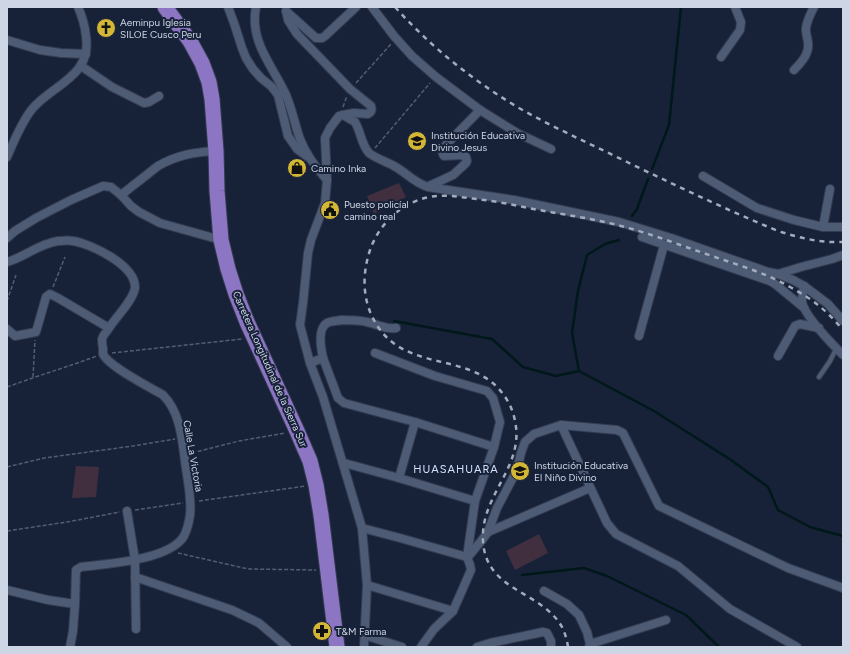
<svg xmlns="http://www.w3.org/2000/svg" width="850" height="654" font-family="Figtree,sans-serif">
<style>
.green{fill:#412f3f}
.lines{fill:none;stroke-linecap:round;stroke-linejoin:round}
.stream{stroke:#001819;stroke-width:2.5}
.lane-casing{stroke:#343c50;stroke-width:6}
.street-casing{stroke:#343c50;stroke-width:10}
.highway-casing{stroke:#343c50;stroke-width:17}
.path{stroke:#535d72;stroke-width:1.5;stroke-dasharray:4 2;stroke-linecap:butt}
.lane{stroke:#4d5b75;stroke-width:4}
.street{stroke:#4d5b75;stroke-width:8}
.highway{stroke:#8c75c3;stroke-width:15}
.rail{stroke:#a3acbd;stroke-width:2.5;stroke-dasharray:5 5;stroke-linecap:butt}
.labels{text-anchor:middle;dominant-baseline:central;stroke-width:4;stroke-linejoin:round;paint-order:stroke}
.poi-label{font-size:10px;fill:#ced6e6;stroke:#172239;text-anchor:start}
.street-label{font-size:10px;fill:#ced6e6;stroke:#172239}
.neighbourhood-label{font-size:11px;letter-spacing:1px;fill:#d4e1fa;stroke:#172239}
</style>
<rect width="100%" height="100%" fill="#172239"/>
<!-- green -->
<g class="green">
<path d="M399 183 406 197 374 214 367 196Z"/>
<path d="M76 466 99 467 96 497 72 498Z"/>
<path d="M539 534 548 553 515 570 506 551Z"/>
</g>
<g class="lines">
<!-- stream -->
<g class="stream">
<path d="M652 169 669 125 681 7"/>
<path d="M632 216 637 209 648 179"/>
<path d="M394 321 492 339 523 367 556 376 579 371 654 411 731 460 768 487 778 510 810 527 843 536"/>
<path d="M579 371 572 333 578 291 587 255 605 244 619 240"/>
<path d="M522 575 584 568 607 576 686 615 719 647"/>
</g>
<defs>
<path id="lane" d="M819 377 830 361 836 349"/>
<g id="street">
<path d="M228 7 234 23 242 48 246 58 253 69 261 78 272 87 278 95 288 136 297 149 308 157"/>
<path d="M256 7C249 42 273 66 286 95 292 109 295 125 300 139 306 154 316 168 327 180"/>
<path d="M372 7 394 36 412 56 436 77 480 110 517 133 551 149"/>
<path d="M286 11 288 20 297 34 350 89 371 106C372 109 372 112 368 114L354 113 343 115"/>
<path d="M286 11 316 38H322L325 36 356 7"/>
<path d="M7 40 40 50 61 53 86 54"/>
<path d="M721 57 740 30 741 22 735 7"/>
<path d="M81 66 112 87 144 103 149 102 159 96"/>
<path d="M794 70C799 65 805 59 807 52 811 43 805 36 806 28 807 20 811 13 814 7"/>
<path d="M7 157C13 143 23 119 33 108 54 84 92 76 86 36 85 27 82 16 78 7"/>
<path d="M703 176 757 208 794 220 823 227H843"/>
<path d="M429 186 453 175 466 163 467 161 466 157 461 155 444 156C442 153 442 151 443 148L480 110"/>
<path d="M121 195 158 166C177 155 195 152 216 151"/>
<path d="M823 227 830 189"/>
<path d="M642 237 770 281 775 284 804 308"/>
<path d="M7 238 15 231 36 218 71 200 103 186 111 187 121 195 131 206 139 212 160 223 221 240"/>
<path d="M7 262C25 257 38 244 58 241 63 241 68 240 73 241 91 244 136 265 135 288 133 301 114 319 107 331 105 333 103 336 102 339 102 342 102 345 103 348 103 348 103 354 103 354 108 366 151 388 163 395 180 412 182 438 185 461 187 478 192 497 190 515 189 522 187 530 184 536 170 560 107 564 81 567L76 570 75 604 73 631 70 647"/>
<path d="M778 274 801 267 832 259 843 255"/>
<path d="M804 286C803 291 802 296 802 302 805 317 832 344 843 355"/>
<path d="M7 329 15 336 36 332 46 297 50 294 58 298 109 328"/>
<path d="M639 336 664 245"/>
<path d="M375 353 435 376 487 391 493 398 500 422 494 447 475 501 467 557 470 565 471 570 453 611 434 629 421 647"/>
<path d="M778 356 795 326 800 324 819 328"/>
<path d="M323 358C321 349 317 329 327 323 331 321 337 321 342 320 350 320 359 320 367 322 377 324 386 330 396 328"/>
<path d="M310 363 323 358 338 398 344 403 415 422 494 447"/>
<path d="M561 425 607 523 616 534 678 566 730 609 797 647"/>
<path d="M344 463 399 478 475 501"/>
<path d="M399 478 415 422"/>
<path d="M127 511 135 560 136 629"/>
<path d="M362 528 400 538 467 557"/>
<path d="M488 532 497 508 517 470 521 453 525 442 534 434 561 425 617 430 623 433 659 506 788 568 843 588"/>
<path d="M468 557 482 540 488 532 590 488"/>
<path d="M135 577 232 610 259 623 287 647"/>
<path d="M367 585 453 611"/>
<path d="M7 590 48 600 75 604"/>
<path d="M544 591 567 604 579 615 587 632 590 644 589 647"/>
<path d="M364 635 402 647"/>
<path d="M590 644 666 620"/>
<path d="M364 647 367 585 362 528 323 397 310 363 300 325 303 303 308 253 311 240 325 203 327 180 325 138 330 128 339 116 343 115 355 122C361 132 361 144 369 153 375 158 387 162 394 166 407 173 413 182 428 187L514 200 619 222 671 238 768 272 778 274 793 280 804 286 828 304 843 321"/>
<path d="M477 647 490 643 543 632 547 633 551 641V647"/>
</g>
<path id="highway" d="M165 7 190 41 202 63 209 82 212 99 216 151 217 191 221 240 228 269 236 294 247 322 297 431 310 461 316 485 321 515 337 647"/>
</defs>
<!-- lane casing -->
<use href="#lane" class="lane-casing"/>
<!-- street casing -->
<use href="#street" class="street-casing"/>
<!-- highway casing -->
<use href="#highway" class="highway-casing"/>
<!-- path -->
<g class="path">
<path d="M356 83 391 44"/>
<path d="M343 107 347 96"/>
<path d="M375 148 430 83"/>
<path d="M53 287 65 257"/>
<path d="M7 301 16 275"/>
<path d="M112 353 242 339"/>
<path d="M33 377 35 340"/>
<path d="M7 387C37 376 67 367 97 356"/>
<path d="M192 453 239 441 285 433"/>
<path d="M7 467 44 458 133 446 175 439"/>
<path d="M199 501 306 486"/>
<path d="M135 510 183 503"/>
<path d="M7 531 67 522 120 512"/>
<path d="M178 553 248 569 316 570"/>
</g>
<!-- lane -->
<use href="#lane" class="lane"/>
<!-- street -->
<use href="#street" class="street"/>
<!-- highway -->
<use href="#highway" class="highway"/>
<!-- rail -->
<g class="rail">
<path d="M395 7C431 47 472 80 519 108 554 128 591 144 627 162 677 186 727 210 778 231 800 238 820 243 843 242"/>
<path d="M568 647C567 640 565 633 562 627 541 590 486 592 483 541 480 495 525 467 515 421 513 409 507 398 499 389 463 350 397 374 371 314 363 296 363 275 368 257 375 228 399 203 429 197 444 194 460 197 476 199 493 201 511 204 528 208 559 214 591 218 621 226 652 234 682 246 712 256 738 265 766 273 790 287 814 300 826 310 843 330"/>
</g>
</g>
<!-- icons -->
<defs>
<symbol id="church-disc" viewBox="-11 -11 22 22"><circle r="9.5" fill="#d3b635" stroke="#172239"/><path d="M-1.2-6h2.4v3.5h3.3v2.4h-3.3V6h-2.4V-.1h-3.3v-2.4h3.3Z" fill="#111"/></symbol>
<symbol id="school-disc" viewBox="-11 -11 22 22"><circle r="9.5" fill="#d3b635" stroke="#172239"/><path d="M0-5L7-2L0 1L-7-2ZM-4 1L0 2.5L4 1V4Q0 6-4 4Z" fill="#111"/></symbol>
<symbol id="shop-disc" viewBox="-11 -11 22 22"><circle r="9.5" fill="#d3b635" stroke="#172239"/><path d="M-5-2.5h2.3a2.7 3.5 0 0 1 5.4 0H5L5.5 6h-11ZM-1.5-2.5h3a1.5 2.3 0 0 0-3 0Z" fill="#111"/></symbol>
<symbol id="civic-disc" viewBox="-11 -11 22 22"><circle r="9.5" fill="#d3b635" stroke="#172239"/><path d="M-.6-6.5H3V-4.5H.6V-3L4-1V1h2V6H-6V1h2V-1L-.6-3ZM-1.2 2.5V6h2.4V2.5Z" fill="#111"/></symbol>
<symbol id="pharmacy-disc" viewBox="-11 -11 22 22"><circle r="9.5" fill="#d3b635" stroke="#172239"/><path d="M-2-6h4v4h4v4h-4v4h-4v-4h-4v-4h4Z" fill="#111"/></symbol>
</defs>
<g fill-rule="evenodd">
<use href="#church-disc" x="95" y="17" width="22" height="22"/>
<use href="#school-disc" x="406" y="130" width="22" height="22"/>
<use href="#shop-disc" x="286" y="157" width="22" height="22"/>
<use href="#civic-disc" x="319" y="199" width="22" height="22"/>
<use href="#school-disc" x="509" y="460" width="22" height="22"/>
<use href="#pharmacy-disc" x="311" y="620" width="22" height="22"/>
</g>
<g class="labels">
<!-- poi labels -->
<g class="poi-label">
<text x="120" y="22">Aeminpu Iglesia<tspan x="120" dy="12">SILOE Cusco Peru</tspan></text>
<text x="431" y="135">Institución Educativa<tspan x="431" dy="12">Divino Jesus</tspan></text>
<text x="311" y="168">Camino Inka</text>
<text x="344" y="204">Puesto policíal<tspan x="344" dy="12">camino real</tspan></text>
<text x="534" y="465">Institución Educativa<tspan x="534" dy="12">El Niño Divino</tspan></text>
<text x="336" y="631">T&amp;M Farma</text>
</g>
<!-- street labels -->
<g class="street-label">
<text transform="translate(270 369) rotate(66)">Carretera Longitudinal de la Sierra Sur</text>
<text transform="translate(193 456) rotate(80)">Calle La Victoria</text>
</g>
<!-- neighbourhood labels -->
<g class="neighbourhood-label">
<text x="456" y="469">HUASAHUARA</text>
</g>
</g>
<!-- border -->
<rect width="850" height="654" fill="none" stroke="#ced6e6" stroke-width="16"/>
</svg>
